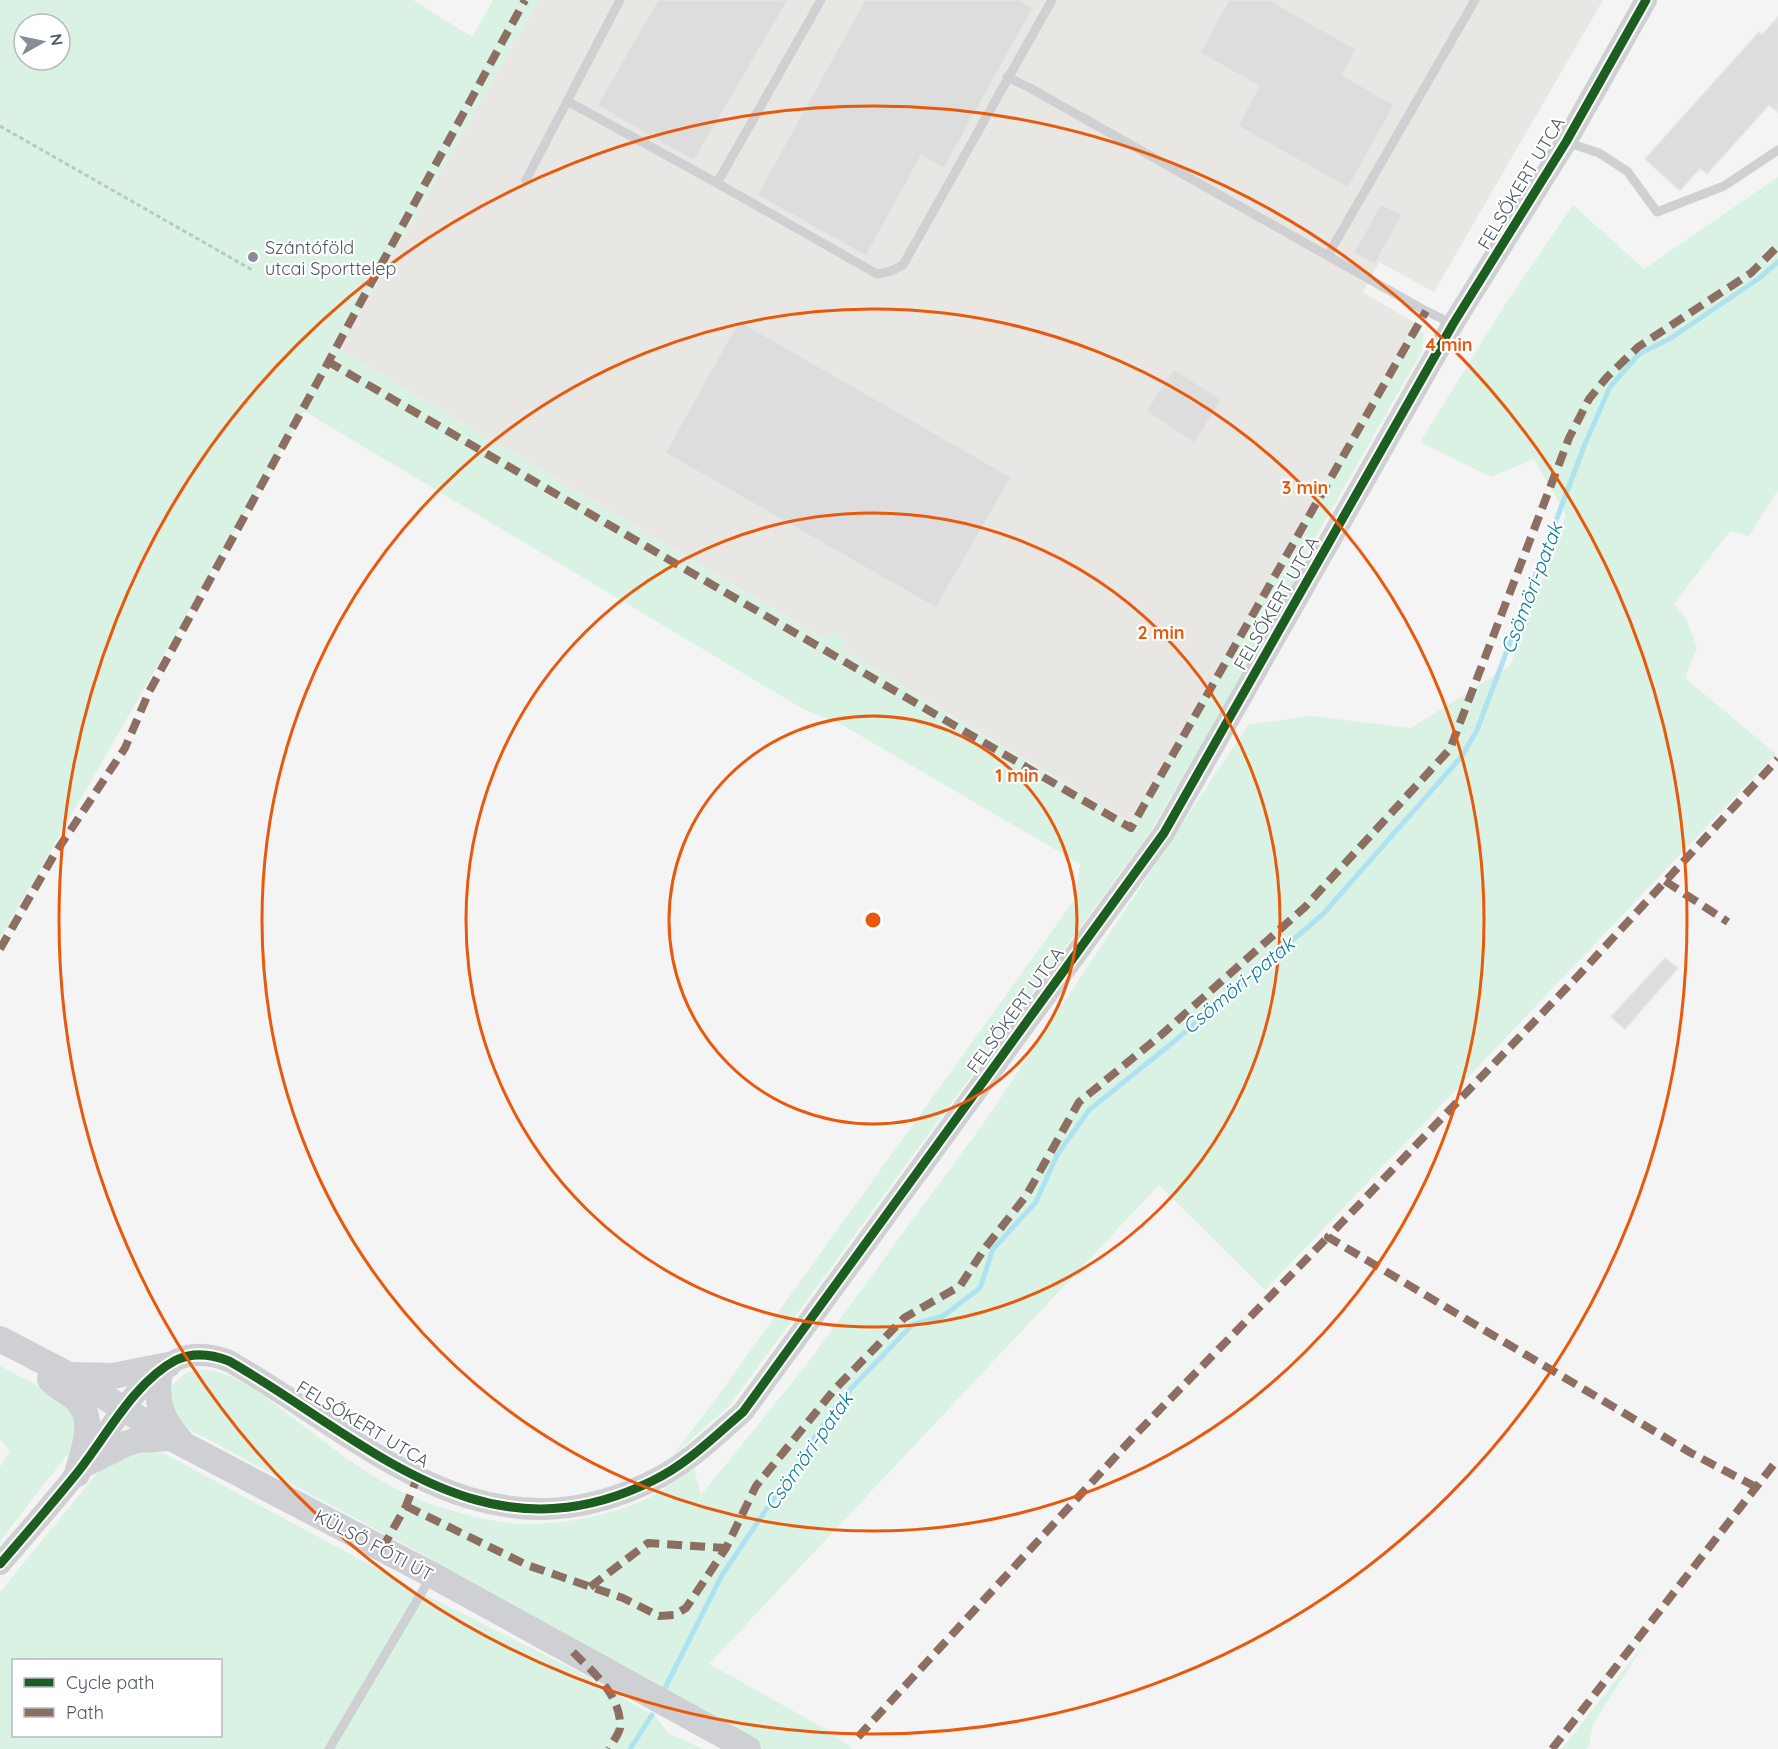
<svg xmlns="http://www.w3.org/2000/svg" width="1778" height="1749" font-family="Quicksand,sans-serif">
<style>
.commercial{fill:#e8e7e3}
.green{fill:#d9f2e3;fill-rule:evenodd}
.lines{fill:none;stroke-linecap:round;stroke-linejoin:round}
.stream{stroke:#aee2f0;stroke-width:5}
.building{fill:#ddddde;stroke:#e5e6e7;stroke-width:1.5}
.path{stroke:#bcc7c4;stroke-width:3;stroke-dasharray:4.5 3;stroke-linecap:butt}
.service{stroke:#ced0d2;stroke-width:9}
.tertiary{stroke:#ced0d2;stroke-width:22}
.secondary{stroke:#ced0d4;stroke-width:26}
.quiet{stroke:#8d6e63;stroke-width:8;stroke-dasharray:15 8;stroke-linecap:butt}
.cycleway-casing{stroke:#fff;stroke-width:13}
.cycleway{stroke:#1b5e20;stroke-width:9}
.ring{fill:none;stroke:#e8590c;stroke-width:3}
.poi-dot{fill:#868d94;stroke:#fff;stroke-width:2}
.labels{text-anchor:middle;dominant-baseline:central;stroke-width:4.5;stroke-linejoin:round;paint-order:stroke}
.street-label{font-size:18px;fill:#4a5661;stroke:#fff}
.poi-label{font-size:18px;fill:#4a5661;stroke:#fff;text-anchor:start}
.water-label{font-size:20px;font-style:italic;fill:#0c7c9b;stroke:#fff}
.centre{fill:#e8590c;stroke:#fff;stroke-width:3}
.ring-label{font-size:18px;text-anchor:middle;font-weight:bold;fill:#e8590c;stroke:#fff;stroke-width:4.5;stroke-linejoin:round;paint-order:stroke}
</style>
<rect width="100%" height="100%" fill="#f4f4f4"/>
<!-- commercial -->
<path class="commercial" d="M539 0H1603L1434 292 1379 262 1363 292 1415 323 1131 823 842 650 847 640 832 631 826 640 339 349Z"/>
<!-- green -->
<g class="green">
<path d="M0 0H413L472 37 493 0H539L339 349 825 640 832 631 847 640 842 650 1130 823 1415 323 1424 334 1422 351 1311 545 1282 611 1150 832 730 1405 672 1456 715 1400 1075 899 1080 864 837 722 803 709 304 411 0 939ZM24 24H60V60H24Z"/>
<path d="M1778 177V490L1749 536 1730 531 1674 604 1686 618 1697 648 1685 678 1776 754 1265 1290 1159 1185 709 1664 824 1728 853 1749H762L686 1708 415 1550 179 1424 168 1394C175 1378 189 1368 207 1370 239 1374 268 1399 293 1418 328 1444 363 1473 402 1492 431 1507 496 1525 529 1524 566 1524 619 1514 652 1496 666 1488 680 1478 694 1469L701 1495 807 1364 988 1117 1248 725 1311 716 1411 728 1510 666 1566 515 1534 459 1491 477 1420 442 1506 303 1573 205 1644 269Z"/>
<path d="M0 1366 59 1397 77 1418 74 1446 0 1541V1467L10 1452 0 1439Z"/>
<path d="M142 1449 165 1454 433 1599 577 1671 656 1717 668 1733 703 1749H0V1592L103 1466ZM14 1660H220V1736H14Z"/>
<path d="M1644 1644 1593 1724 1589 1745 1586 1749H1562Z"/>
</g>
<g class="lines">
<!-- stream -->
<g class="stream">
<path d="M663 1692 722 1575 841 1399 912 1325 943 1316 980 1288 993 1249 1036 1202 1057 1155 1089 1110 1171 1044 1323 914 1462 756 1477 730 1585 444 1610 387 1639 354 1671 338 1758 279 1778 262"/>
<path d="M630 1749 652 1715"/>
</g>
</g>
<!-- building -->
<g class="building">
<path d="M658 0H788L694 161 597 105Z"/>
<path d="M865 0H1020L1033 8 944 168 921 156 866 256 757 195Z"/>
<path d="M1229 0H1269L1356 49 1342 75 1394 105 1348 188 1238 126 1259 86 1200 53Z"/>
<path d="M1778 17V112L1769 105 1707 174 1700 168 1680 191 1645 159 1759 32 1762 35Z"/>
<path d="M1381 204 1402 215 1375 264 1354 253Z"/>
<path d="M739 321 1011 477 936 608 665 453Z"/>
<path d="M1174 369 1222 400 1194 443 1146 411Z"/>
<path d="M1665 958 1678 968 1625 1029 1611 1017Z"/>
</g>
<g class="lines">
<!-- path -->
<path class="path" d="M0 126 254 271"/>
<!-- service -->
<g class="service">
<path d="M821 0 717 183 877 274 891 271 903 265 1052 0"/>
<path d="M1007 77 1030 88 1424 310 1453 324"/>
<path d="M567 101 717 183"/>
<path d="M1566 142 1599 153 1627 171 1657 212 1724 186 1778 150"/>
<path d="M526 180 620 0"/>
<path d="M1328 255 1475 0"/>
<path d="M329 1749 431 1577"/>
</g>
<!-- tertiary -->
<path class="tertiary" d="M0 1564C26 1534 52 1504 77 1473 106 1437 134 1382 176 1360 193 1352 211 1354 229 1361 367 1440 481 1565 652 1481 686 1465 714 1437 743 1412L1164 833 1453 324 1566 142 1646 0"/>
<!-- secondary -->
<g class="secondary">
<path d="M0 1339 69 1375 171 1438 432 1575 748 1749"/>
<path d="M160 1371C155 1401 160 1418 180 1440"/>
<path d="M70 1375 113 1376 168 1365"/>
<path d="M50 1379C58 1388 68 1392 77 1400 97 1420 83 1451 77 1474"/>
<path d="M83 1465 125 1444 137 1440 171 1438"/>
</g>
<!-- quiet -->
<g class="quiet">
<path d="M327 361 1131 828 1426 311"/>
<path d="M1665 881 1728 922"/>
<path d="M0 949 54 855 125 748 149 692 525 0"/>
<path d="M1756 1487 1691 1453 1328 1237 1577 977 1778 759"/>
<path d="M406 1506 527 1565 623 1598 659 1616 674 1615 686 1608 726 1548 756 1486 834 1390 904 1318 960 1286 985 1248 1026 1196 1079 1102 1160 1036 1305 907 1450 749 1569 438 1589 399 1607 377 1638 347 1751 273 1778 246"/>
<path d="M382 1549 406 1506 417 1478"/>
<path d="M590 1587 648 1543 726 1548"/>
<path d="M573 1652C593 1672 622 1696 620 1728 619 1734 612 1743 609 1749"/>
<path d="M858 1737 1139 1431 1328 1237"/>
<path d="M1552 1749 1778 1459"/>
</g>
<defs>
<path id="cycleway" d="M0 1564C26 1534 52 1504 77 1473 106 1437 134 1382 176 1360 193 1352 211 1354 229 1361 367 1440 481 1565 652 1481 686 1465 714 1437 743 1412L1164 833 1453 324 1566 142 1646 0"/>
</defs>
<!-- cycleway casing -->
<use href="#cycleway" class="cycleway-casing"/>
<!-- cycleway -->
<use href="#cycleway" class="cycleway"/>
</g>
<!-- distance rings -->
<g class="ring">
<circle cx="873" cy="920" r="204"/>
<circle cx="873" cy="920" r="407"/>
<circle cx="873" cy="920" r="611"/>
<circle cx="873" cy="920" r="814"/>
</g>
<!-- markers -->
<circle class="poi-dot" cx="253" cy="257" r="6"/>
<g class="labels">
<!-- street labels -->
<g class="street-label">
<text transform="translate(1521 183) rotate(-59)">FELSŐKERT UTCA</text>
<text transform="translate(1276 603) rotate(-60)">FELSŐKERT UTCA</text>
<text transform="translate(1015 1010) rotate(-54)">FELSŐKERT UTCA</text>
<text transform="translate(363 1424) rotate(31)">FELSŐKERT UTCA</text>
<text transform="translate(374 1545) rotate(28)">KÜLSŐ FÓTI ÚT</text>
</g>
<!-- poi labels -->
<g class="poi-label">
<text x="265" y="247">Szántóföld<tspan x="265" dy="21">utcai Sporttelep</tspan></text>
</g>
<!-- water labels -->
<g class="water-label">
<text transform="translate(1531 588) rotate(-69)">Csömöri-patak</text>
<text transform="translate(1238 985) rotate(-40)">Csömöri-patak</text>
<text transform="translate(808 1451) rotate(-55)">Csömöri-patak</text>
</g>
</g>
<circle cx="873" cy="920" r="9" class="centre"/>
<g class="ring-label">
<text x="1449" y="351">4 min</text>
<text x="1305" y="494">3 min</text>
<text x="1161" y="639">2 min</text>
<text x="1017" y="782">1 min</text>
</g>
<!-- legend -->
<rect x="12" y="1659" width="210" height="78" fill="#ffffff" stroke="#b7bbc0" stroke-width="1.5"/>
<rect x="24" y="1678" width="30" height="9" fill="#1b5e20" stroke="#b7bbc0" stroke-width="1.5"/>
<text x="66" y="1689" font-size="18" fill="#4a5661">Cycle path</text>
<rect x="24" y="1708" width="30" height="9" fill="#8d6e63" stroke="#b7bbc0" stroke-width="1.5"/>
<text x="66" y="1719" font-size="18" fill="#4a5661">Path</text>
<!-- north arrow -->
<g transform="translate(42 42) rotate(81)"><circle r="28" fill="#ffffff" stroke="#b7bbc0" stroke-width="1.5"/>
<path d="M0-4.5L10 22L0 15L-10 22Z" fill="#868d94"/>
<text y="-9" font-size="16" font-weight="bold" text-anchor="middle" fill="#4a5661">N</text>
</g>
</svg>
